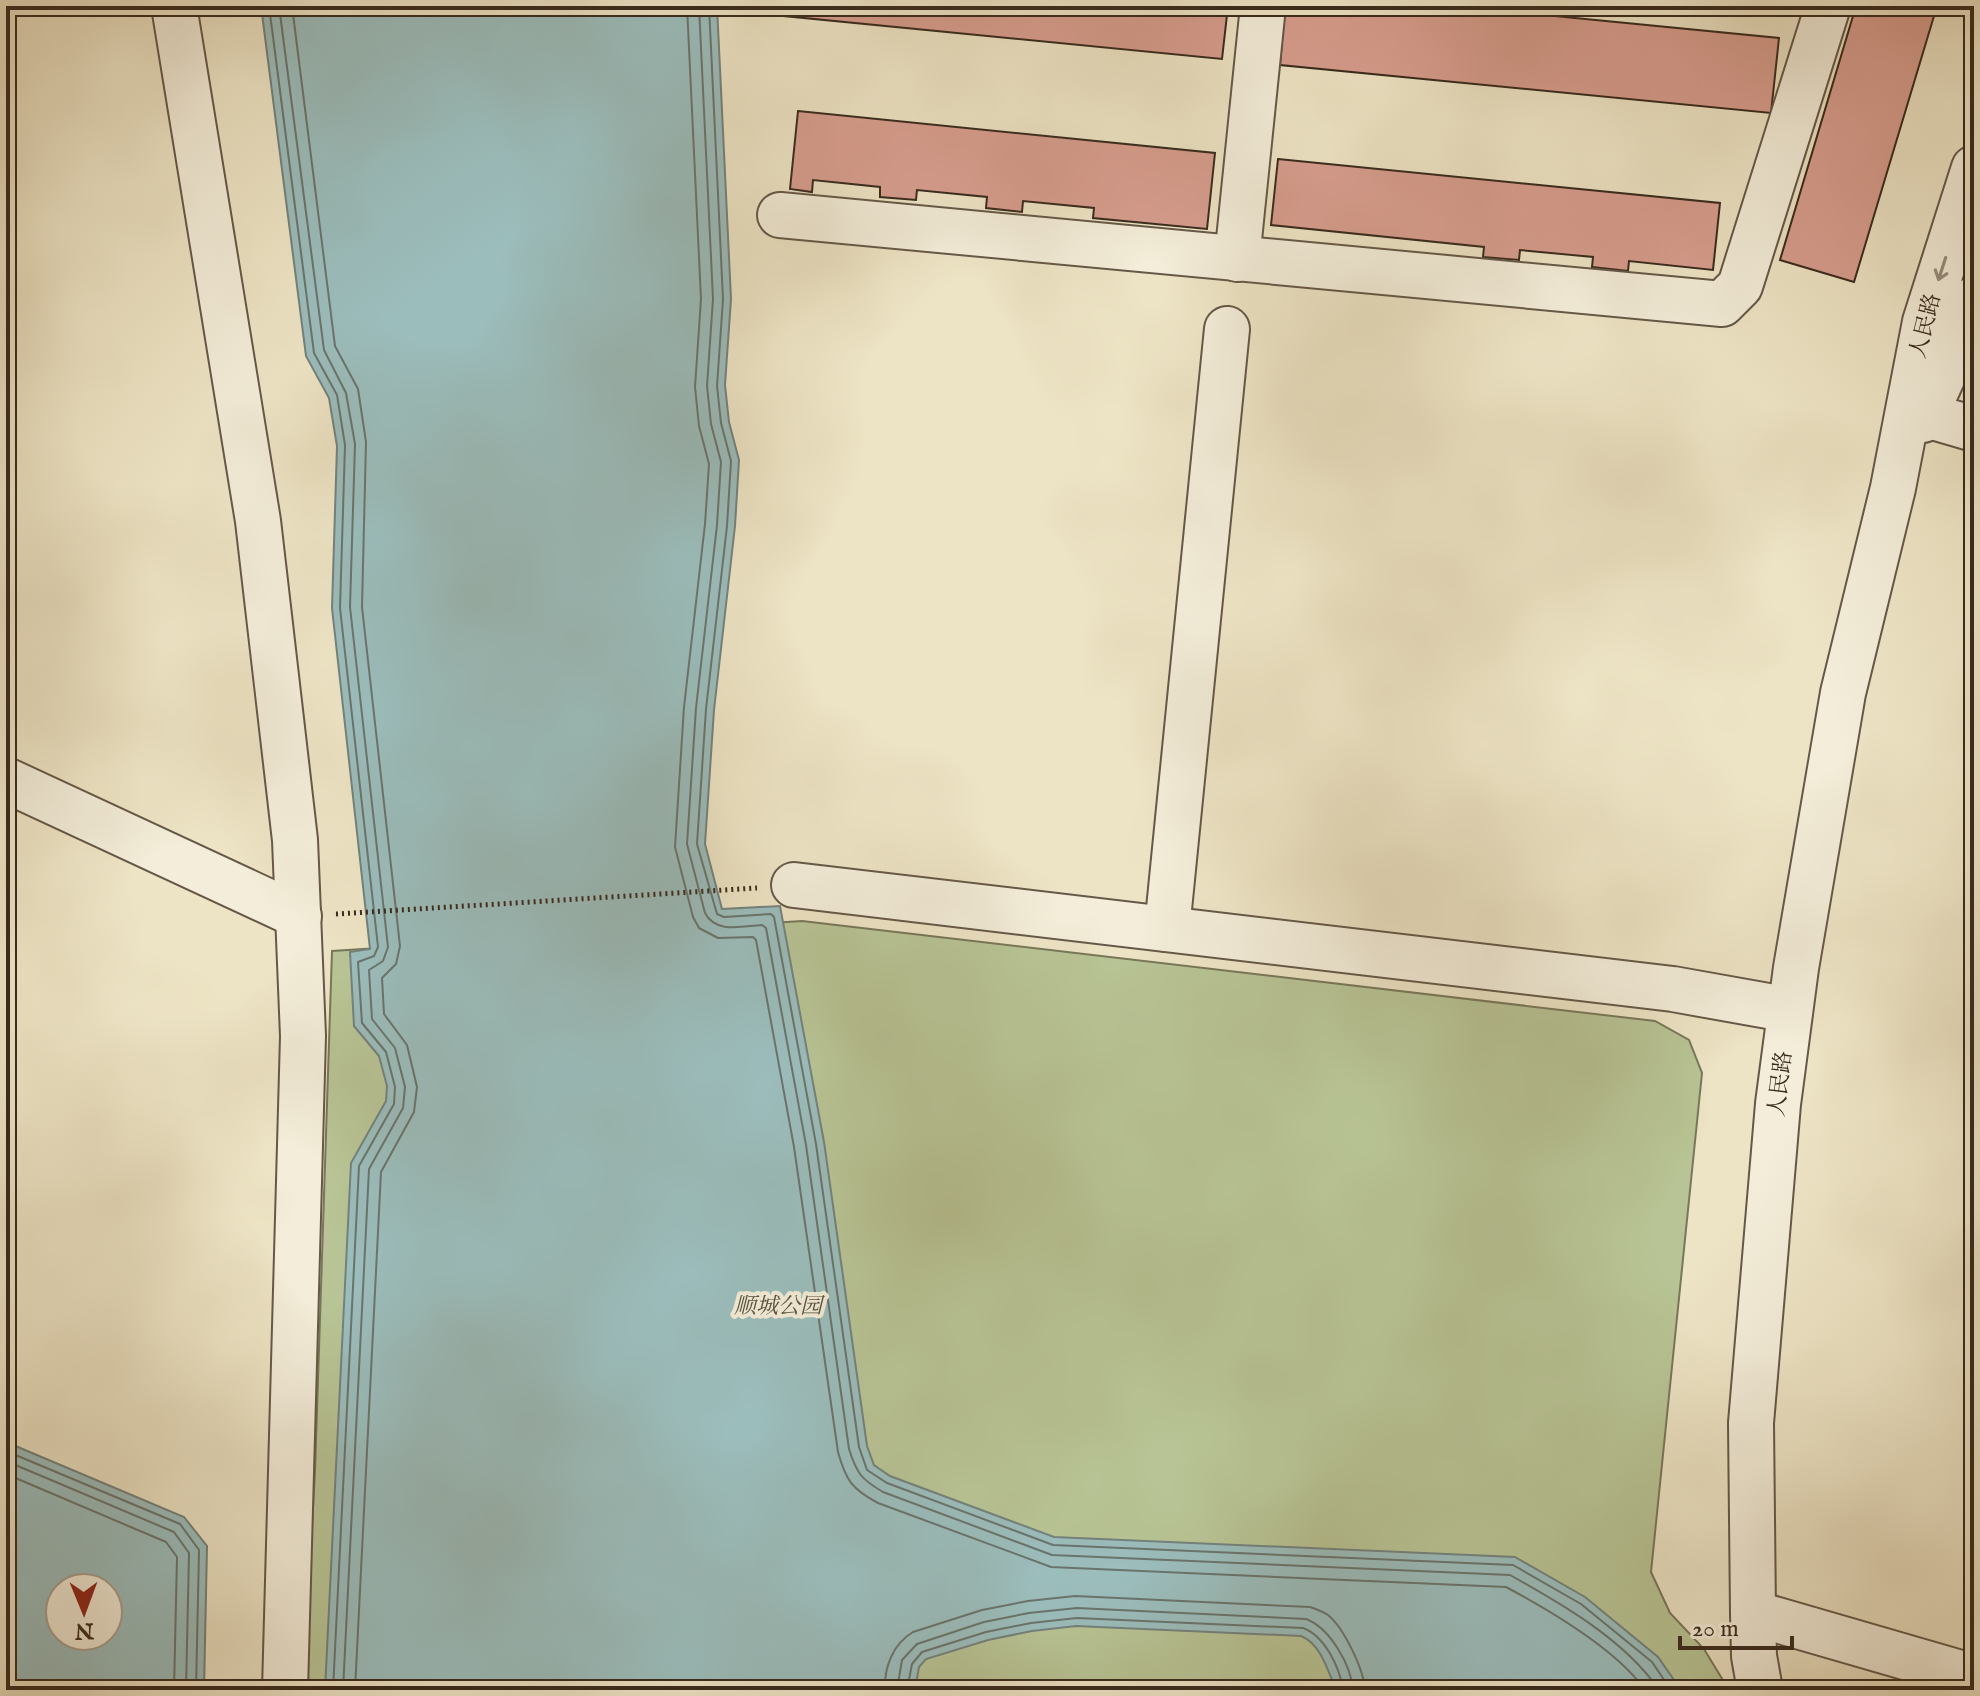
<svg xmlns="http://www.w3.org/2000/svg" width="1980" height="1696" font-family="'IM FELL English','Noto Serif SC',serif">
<style>
.green{fill:#b8c495;stroke:#78775a;stroke-width:2}
.water{fill:#9bbdbc;stroke:#74827d;stroke-width:2;fill-rule:evenodd}
.lines{fill:none;stroke-linecap:round;stroke-linejoin:round}
.shore{stroke:#6a746d;stroke-width:2}
.building{fill:#d79d8e;stroke:#392a1e;stroke-width:2}
.minor-casing{stroke:#665848;stroke-width:48}
.path{stroke:#392a1e;stroke-width:5;stroke-dasharray:2 4;stroke-linecap:butt}
.minor{stroke:#f3edd9;stroke-width:44}
.oneway{stroke:#968c7c}
.labels{text-anchor:middle;dominant-baseline:central;stroke-width:8;stroke-linejoin:round;paint-order:stroke}
.street-label{font-size:22px;fill:#392a1e;stroke:#f3edd9}
.park-label{font-size:22px;font-style:italic;fill:#59503c;stroke:#f3edd9}
</style>
<rect width="100%" height="100%" fill="#ede4c5"/>
<filter id="stains"><feTurbulence type="fractalNoise" baseFrequency=".0025" numOctaves="4"/><feColorMatrix values="0 0 0 0 .2 0 0 0 0 .09 0 0 0 0 .02 0 0 0 .5 -.17"/></filter>
<radialGradient id="worn" r=".72"><stop offset=".6" stop-color="#630" stop-opacity="0"/><stop offset="1" stop-color="#630" stop-opacity=".3"/></radialGradient>
<!-- green -->
<path class="green" d="M802 921 1655 1021 1689 1040 1702 1073 1651 1572 1670 1613 1704 1649 1729 1690H303L315 1471 332 951Z"/>
<!-- water -->
<g class="water">
<path d="M261 6H717L731 299 725 385 729 422 739 460 735 526 714 710 705 844 722 909 780 906 824 1142 867 1446 874 1465 890 1476 1054 1537 1515 1557 1585 1597 1658 1657 1681 1690H1336C1328 1671 1321 1644 1301 1636L1076 1626 1032 1631 988 1640 926 1659 919 1667 915 1690H325L351 1163 386 1101 387 1086 379 1056 354 1026 350 952 370 949 332 608 337 446 329 398 306 356Z"/>
<path d="M6 1442 184 1517 207 1546 204 1690H6ZM60 1588H108V1636H60Z"/>
</g>
<g class="lines">
<!-- shore -->
<g class="shore">
<path d="M269 6 314 353 337 395 345 445 340 608 378 947 374 956 358 962 362 1023 386 1052 395 1087 394 1104 359 1166 333 1690"/>
<path d="M279 6 324 350 346 393 355 444 350 607 388 947 383 961 369 970 372 1019 395 1048 405 1087 403 1108 369 1169 343 1690"/>
<path d="M292 6 335 346 358 389 366 442 362 607 400 946 396 964 382 978 384 1014 407 1045 417 1087 414 1112 381 1172 355 1690"/>
<path d="M687 6 701 299 695 387 699 426 709 464 705 524 684 707 675 847 693 917 699 928 718 938 753 937 756 940 794 1147 838 1452C846 1481 852 1489 878 1503L1051 1567 1506 1587C1549 1610 1617 1650 1645 1690"/>
<path d="M699 6 713 299 707 386 711 424 721 462 717 525 696 708 687 844 705 913C716 934 742 926 762 925L766 928 806 1145 849 1449C857 1474 861 1479 883 1492L1052 1555 1510 1575C1562 1604 1625 1640 1659 1690"/>
<path d="M709 6 723 299 717 386 721 423 731 461 727 526 706 709 697 844 717 914 724 917 771 914 774 917 816 1144 859 1447 867 1470 887 1483 1053 1545 1513 1565 1581 1604 1652 1662 1671 1690"/>
<path d="M6 1451 180 1524 199 1550 196 1690"/>
<path d="M6 1461 174 1532 189 1553 186 1690"/>
<path d="M6 1474 166 1542 177 1557 174 1690"/>
<path d="M885 1690C884 1667 893 1644 913 1632L982 1610 1028 1601 1075 1596 1310 1607C1316 1609 1322 1611 1328 1615 1344 1628 1364 1670 1365 1690"/>
<path d="M897 1690 902 1660 917 1644 984 1622 1029 1613 1077 1608 1306 1619C1330 1628 1351 1665 1353 1690"/>
<path d="M907 1690 912 1664 922 1652 986 1632 1031 1623 1077 1618 1303 1628C1325 1636 1340 1668 1343 1690"/>
</g>
</g>
<!-- building -->
<g class="building">
<path d="M785 6H1228L1222 59 784 16Z"/>
<path d="M1285 6H1454L1779 38 1771 113 1280 65Z"/>
<path d="M1856 6H1937L1854 282 1780 260Z"/>
<path d="M798 111 1215 153 1207 229 1093 218 1094 208 1023 201 1022 212 986 208 987 197 917 190 916 200 880 197V187L813 180 812 192 790 189Z"/>
<path d="M1278 159 1720 203 1713 270 1629 261 1628 271 1592 267 1593 257 1520 250 1519 260 1483 257 1484 247 1271 225Z"/>
</g>
<g class="lines">
<defs>
<g id="minor">
<path d="M174 6 258 521 295 840 303 1036 285 1690"/>
<path d="M780 215 1722 304 1740 286 1828 6"/>
<path d="M1237 259 1263 6"/>
<path d="M1926 415 1974 429"/>
<path d="M1923 420 1965 328 1974 299"/>
<path d="M6 780 299 916"/>
<path d="M794 885 1673 989 1790 1010"/>
<path d="M1167 929 1227 329"/>
<path d="M1753 1613 1974 1677"/>
<path d="M1760 1690 1754 1656 1753 1613 1751 1423 1778 1104 1796 968 1843 693 1893 488 1925 322 1974 168"/>
</g>
</defs>
<!-- minor casing -->
<use href="#minor" class="minor-casing"/>
<!-- path -->
<path class="path" d="M336 914 757 888"/>
<!-- minor -->
<use href="#minor" class="minor"/>
</g>
<!-- one-way arrows -->
<defs><path id="oneway-shaft" d="M-6 0H5M1.5-3L5.5 0L1.5 3" fill="none" stroke-width="1.6" stroke-linecap="round" stroke-linejoin="round" transform="scale(2)"/></defs>
<use class="oneway" href="#oneway-shaft" transform="translate(1942 269) rotate(108)"/>
<g class="labels">
<!-- street labels -->
<g class="street-label">
<text transform="translate(1926 326) rotate(-76)">人民路</text>
<text transform="translate(1781 1084) rotate(-83)">人民路</text>
</g>
<!-- park labels -->
<g class="park-label">
<text x="778" y="1307">顺城公园</text>
</g>
</g>
<!-- margin -->
<rect width="1980" height="1696" fill="none" stroke="#ede4c5" stroke-width="32"/>
<rect x="8" y="8" width="1964" height="1680" fill="none" stroke="#392a1e" stroke-width="4"/>
<rect x="16" y="16" width="1948" height="1664" fill="none" stroke="#392a1e" stroke-width="2"/>
<!-- north arrow -->
<g transform="translate(84 1612) rotate(179)"><circle r="38" fill="#f3edd9" stroke="#a99f8e" stroke-width="2"/>
<path d="M0-6L14 30L0 20L-14 30Z" fill="#8f2418"/>
<text y="-12" font-size="22" font-weight="bold" text-anchor="middle" fill="#392a1e">N</text>
</g>
<!-- scale -->
<path d="M1680 1636v12h112v-12" fill="none" stroke="#392a1e" stroke-width="4"/>
<text x="1692" y="1636" font-size="24" fill="#392a1e" stroke="#f3edd9" stroke-width="6" paint-order="stroke">20 m</text>
<rect width="100%" height="100%" filter="url(#stains)"/>
<rect width="100%" height="100%" fill="url(#worn)"/>
</svg>
